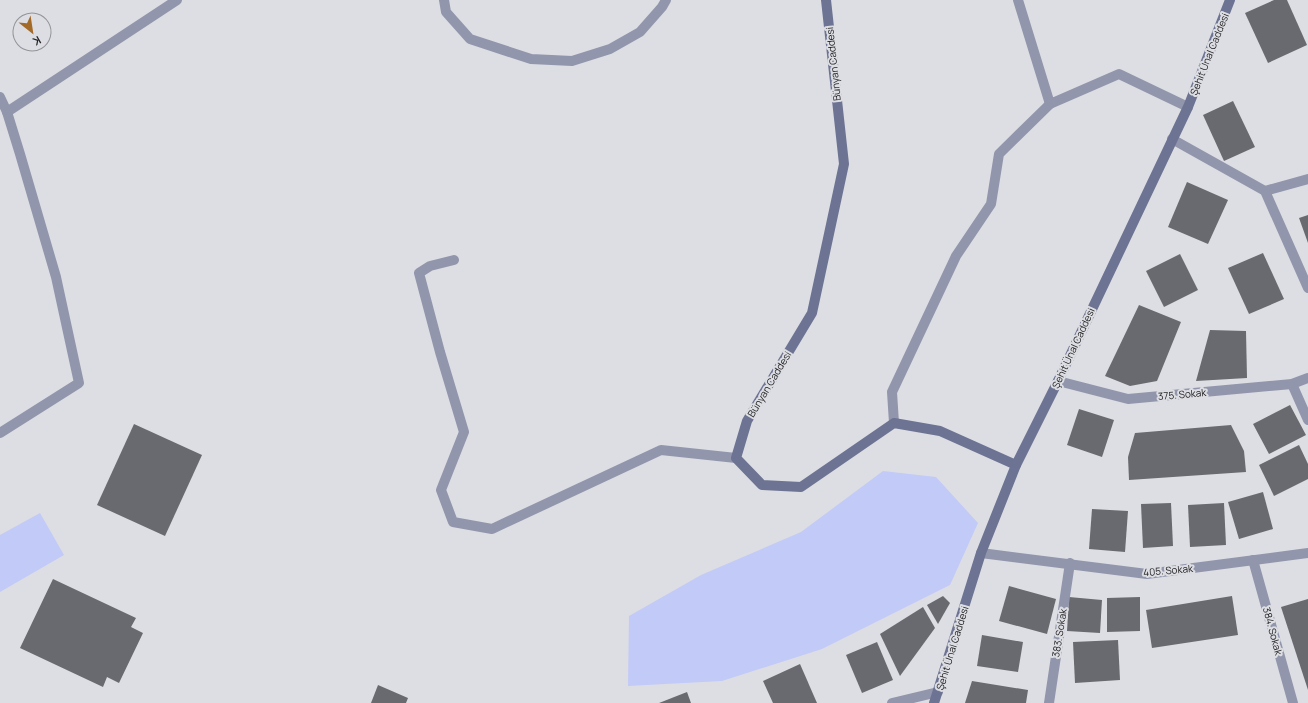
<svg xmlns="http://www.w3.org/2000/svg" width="1308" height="703" font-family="Manrope,sans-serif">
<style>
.green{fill:#c2caf7}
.building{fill:#696a6f}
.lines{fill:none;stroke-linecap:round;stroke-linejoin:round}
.street{stroke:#9296ac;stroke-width:10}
.secondary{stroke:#6d7392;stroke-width:10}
.labels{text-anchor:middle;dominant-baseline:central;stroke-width:4;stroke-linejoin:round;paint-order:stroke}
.street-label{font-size:10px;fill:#242426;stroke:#dddee3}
</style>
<rect width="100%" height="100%" fill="#dddee3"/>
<!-- green -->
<g class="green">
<path d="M883 471 936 477 978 523 950 585 822 649 722 681 628 686 629 616 701 575 801 532Z"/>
<path d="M40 513 64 555 0 592V535Z"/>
</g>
<!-- building -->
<g class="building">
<path d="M1274 0H1287L1307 45 1268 63 1245 13Z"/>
<path d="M1233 101 1255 147 1224 161 1203 115Z"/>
<path d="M1187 182 1228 200 1208 244 1168 227Z"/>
<path d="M1308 215V243L1299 218Z"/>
<path d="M1263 253 1284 299 1249 314 1228 268Z"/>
<path d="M1180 254 1198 290 1164 307 1146 271Z"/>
<path d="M1139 305 1181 322 1157 381 1130 386 1105 376Z"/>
<path d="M1210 330 1246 331 1247 378 1196 381Z"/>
<path d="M1290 405 1306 435 1269 454 1253 424Z"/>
<path d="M1079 409 1114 420 1102 457 1067 445Z"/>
<path d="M134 424 202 455 165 536 97 505Z"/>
<path d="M1231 425 1244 451 1246 472 1129 480 1128 457 1135 433Z"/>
<path d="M1299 445 1308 464V479L1274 496 1259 465Z"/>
<path d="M1263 492 1273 529 1239 539 1228 502Z"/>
<path d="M1171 503 1173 546 1143 548 1141 504Z"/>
<path d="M1224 503 1226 545 1190 547 1188 505Z"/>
<path d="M1092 509 1128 511 1125 552 1089 549Z"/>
<path d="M53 579 136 618 131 627 143 633 119 683 107 677 103 687 20 648Z"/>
<path d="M1009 586 1056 599 1047 634 999 621Z"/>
<path d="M943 596 950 603 938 624 927 605Z"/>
<path d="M1232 596 1238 635 1152 648 1146 610Z"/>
<path d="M1069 597 1102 600 1100 633 1067 631Z"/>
<path d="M1140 597V631L1107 632V598Z"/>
<path d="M1308 599V690L1281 607Z"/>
<path d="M923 607 935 628 900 676 880 634Z"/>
<path d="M982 635 1023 642 1018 672 977 666Z"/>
<path d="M1118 640 1120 680 1075 683 1073 642Z"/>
<path d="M877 642 893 680 862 693 846 655Z"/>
<path d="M800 664 817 703H773L763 681Z"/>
<path d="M972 681 1028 690 1026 703H965Z"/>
<path d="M378 685 408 698 406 703H371Z"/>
<path d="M687 692 691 703H659Z"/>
</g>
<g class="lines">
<!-- street -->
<g class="street">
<path d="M444 0 446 12 470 39 531 59 572 61 610 49 640 32 662 7 666 0"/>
<path d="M1018 0 1050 104 1119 74 1188 107"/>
<path d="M0 97 7 112 20 154 56 277 79 383 0 433"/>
<path d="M7 112 177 0"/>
<path d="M1172 139 1265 191 1308 288"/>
<path d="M1265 191 1308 179"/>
<path d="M454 260 430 266 419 273 440 352 464 432 441 490 453 522 492 529 661 450 736 458"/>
<path d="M1058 381 1128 399 1292 384 1308 378"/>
<path d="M1292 384 1308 420"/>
<path d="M894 423 892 392 956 256 991 204 999 154 1050 104"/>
<path d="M981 553 1147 574 1308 553"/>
<path d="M1253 560 1293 703"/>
<path d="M892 703 938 692"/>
<path d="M1049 703 1070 563"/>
</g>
<!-- secondary -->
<g class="secondary">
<path d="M826 0 844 164 812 313 747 421 736 458 762 485 801 487 894 423 940 431 1016 465"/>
<path d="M934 703 981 553 1016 465 1058 381 1188 107 1230 0"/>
</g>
</g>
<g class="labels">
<!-- street labels -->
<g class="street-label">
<text transform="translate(1209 54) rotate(-68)">Şehit Ünal Caddesi</text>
<text transform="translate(833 64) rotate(-96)">Bünyan Caddesi</text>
<text transform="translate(1073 348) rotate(-65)">Şehit Ünal Caddesi</text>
<text transform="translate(769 384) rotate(-59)">Bünyan Caddesi</text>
<text transform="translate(1182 394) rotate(-5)">375. Sokak</text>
<text transform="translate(1168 570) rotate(-5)">405. Sokak</text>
<text transform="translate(1273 631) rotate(75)">384. Sokak</text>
<text transform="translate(1059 633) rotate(-81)">383. Sokak</text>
<text transform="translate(952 648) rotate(-73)">Şehit Ünal Caddesi</text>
</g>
</g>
<!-- north arrow -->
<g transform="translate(32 32) rotate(150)"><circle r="19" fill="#dddee3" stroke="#939497"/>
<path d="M0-3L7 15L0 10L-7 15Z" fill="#a36a28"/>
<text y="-6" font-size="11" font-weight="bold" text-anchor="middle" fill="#242426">K</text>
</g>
</svg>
